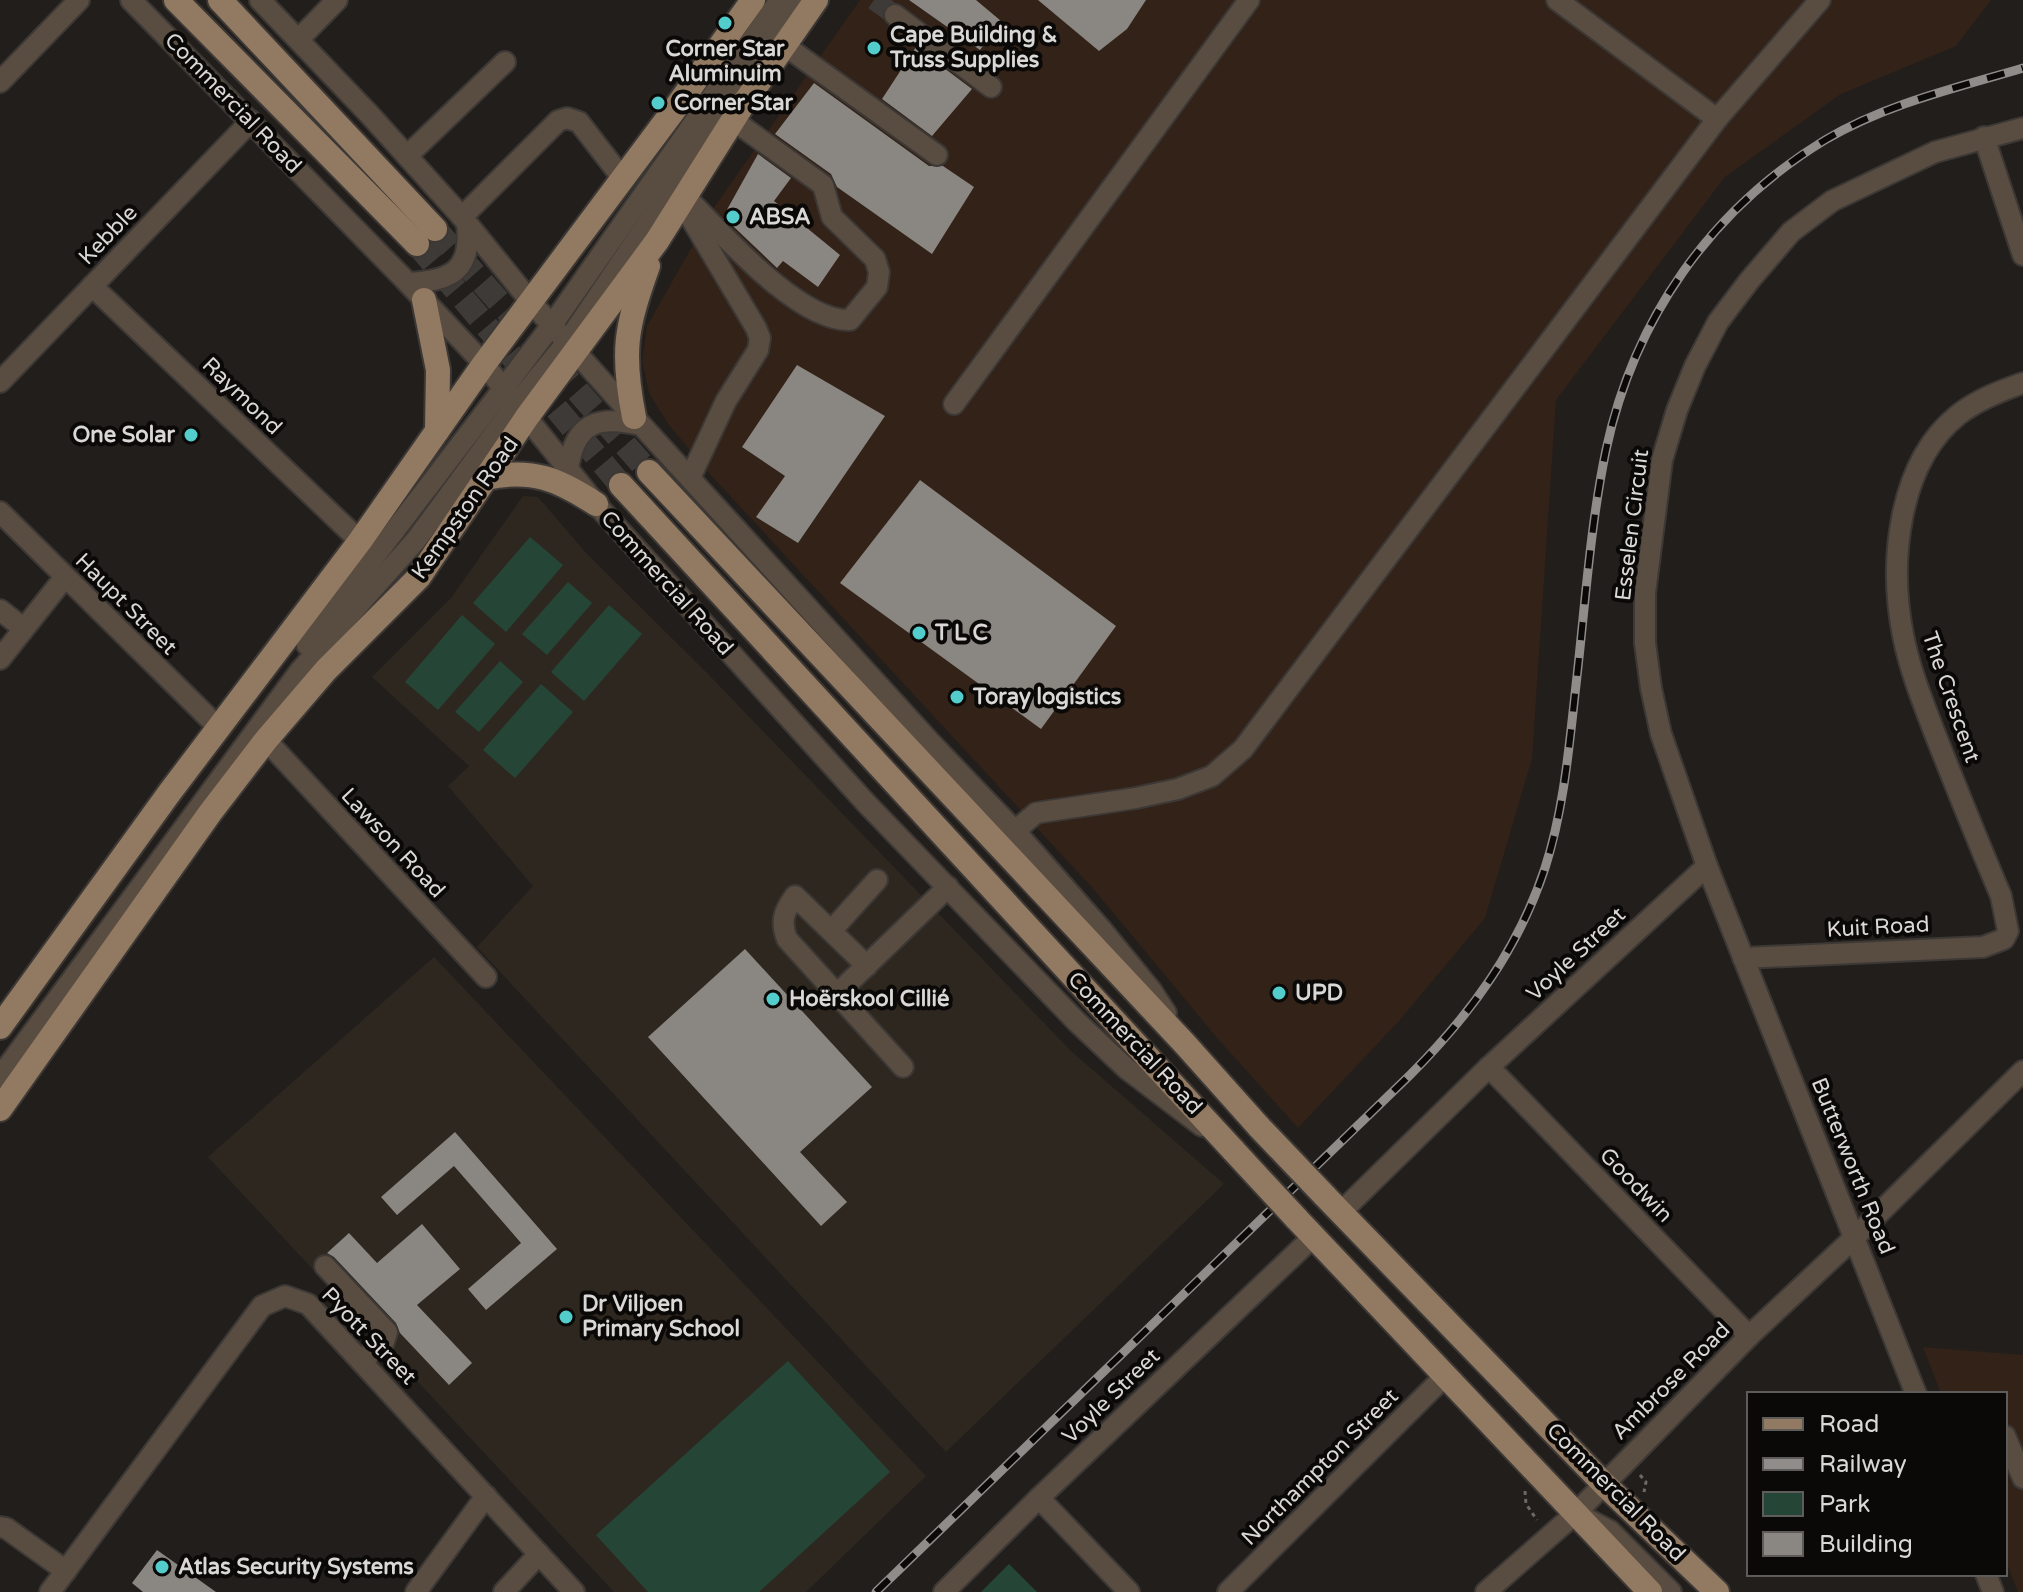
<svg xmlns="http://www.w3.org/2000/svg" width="2023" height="1592" font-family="'Varela Round',sans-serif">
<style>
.built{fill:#2e271f}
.industrial{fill:#322218}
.green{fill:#254637}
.building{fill:#8a8681}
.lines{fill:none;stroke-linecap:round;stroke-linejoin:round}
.minor-tunnel{stroke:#3e3a37;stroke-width:20;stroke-dasharray:20 10;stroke-linecap:butt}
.major-tunnel{stroke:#3e3a37;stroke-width:24;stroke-dasharray:24 12;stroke-linecap:butt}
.minor-casing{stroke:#3c3835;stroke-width:24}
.major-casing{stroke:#3c3835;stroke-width:28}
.path{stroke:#6c6966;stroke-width:3;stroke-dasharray:4 4;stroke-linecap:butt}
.minor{stroke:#594c41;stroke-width:20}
.major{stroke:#927961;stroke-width:24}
.rail-casing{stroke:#8f8c8a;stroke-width:9}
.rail{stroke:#0a0907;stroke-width:6;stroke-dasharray:18;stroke-linecap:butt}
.major-bridge-casing{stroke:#3c3835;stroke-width:28;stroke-linecap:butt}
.major-bridge{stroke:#927961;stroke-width:24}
.poi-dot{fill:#52cdcc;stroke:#0a0907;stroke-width:3}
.labels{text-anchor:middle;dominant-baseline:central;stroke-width:8;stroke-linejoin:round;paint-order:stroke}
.poi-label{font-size:22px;font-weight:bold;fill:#dad8d6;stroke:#0a0907;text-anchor:start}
.street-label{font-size:22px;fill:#dad8d6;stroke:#0a0907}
</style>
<rect width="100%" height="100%" fill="#221e1b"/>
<!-- built -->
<g class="built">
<path d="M523 496 538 497 587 554 709 675 1070 1050 1224 1184 946 1452 477 947 533 886 448 786 469 766 372 677 451 598Z"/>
<path d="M434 957 926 1476 806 1592H614L208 1157Z"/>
</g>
<!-- industrial -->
<g class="industrial">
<path d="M860 0H1991L1956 46 1841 94 1725 177 1556 400 1532 759 1485 918 1399 1021 1298 1128 1217 1038 1096 892 708 472 668 424 649 393 642 361 647 326 715 206Z"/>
<path d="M1923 1347 2023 1355V1592H2018L2005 1559V1394H1941Z"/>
</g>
<!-- green -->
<g class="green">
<path d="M530 537 563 565 506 632 473 603Z"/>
<path d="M568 582 592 603 547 655 522 634Z"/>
<path d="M609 605 642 634 584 701 551 672Z"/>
<path d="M462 615 495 644 438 710 405 682Z"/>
<path d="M500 661 523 682 479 732 455 712Z"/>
<path d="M541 684 573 712 515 778 483 750Z"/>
<path d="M788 1361 890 1472 759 1592H648L596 1535Z"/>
<path d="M1009 1564 1037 1592H981Z"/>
</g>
<!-- building -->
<g class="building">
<path d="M909 0H976L1001 21 980 50Z"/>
<path d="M1038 0H1146L1127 29 1099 51Z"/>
<path d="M916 47 972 89 932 136 882 99Z"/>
<path d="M814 83 929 166H943L974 187 932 254 837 187 831 174 775 134Z"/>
<path d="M758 154 791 178 774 201 840 255 818 287 783 261 777 268 734 227 724 215Z"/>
<path d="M797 365 885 416 798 543 756 517 785 476 742 447Z"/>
<path d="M920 480 1116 626 1041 729 840 583Z"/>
<path d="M745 949 872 1087 800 1152 847 1202 821 1226 648 1037Z"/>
<path d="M455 1132 557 1249 486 1310 468 1289 521 1243 454 1166 397 1215 381 1197Z"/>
<path d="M422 1224 460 1269 417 1305 472 1363 449 1385 400 1333 396 1323 334 1257 327 1253 349 1233 377 1263Z"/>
<path d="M157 1550 216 1592H143L132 1583Z"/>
</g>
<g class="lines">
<!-- minor-tunnel -->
<path class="minor-tunnel" d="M874 0 895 15"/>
<!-- major-tunnel -->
<g class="major-tunnel">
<path d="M435 229 649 472"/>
<path d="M417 244 621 485"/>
</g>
<defs>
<g id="minor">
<path d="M131 0 408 283 484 364 596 504 866 803 1077 1022 1127 1069 1202 1126"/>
<path d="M260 0 369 114 462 217 531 302 634 417 932 744 1015 831 1102 930 1151 990 1166 1013"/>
<path d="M1557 0 1717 119"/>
<path d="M895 15 991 87"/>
<path d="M299 39 337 0"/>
<path d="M784 45 937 155"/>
<path d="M0 82 79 0"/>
<path d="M1984 137 2023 255"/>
<path d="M407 156 505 62"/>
<path d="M686 197C721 232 798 322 850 320L877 287 879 272 875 259 832 217 823 185 733 120"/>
<path d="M682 203 756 328 760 338 758 350 726 401 690 478"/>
<path d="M462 217 558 121 567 118 579 122 623 179"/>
<path d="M408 283C452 281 472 270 467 224"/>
<path d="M92 286 360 541"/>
<path d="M0 382 251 121"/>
<path d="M954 404 1249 0"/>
<path d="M568 469C575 422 598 415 641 425"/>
<path d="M0 512 220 729"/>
<path d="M0 610 23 628"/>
<path d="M307 645 552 325 780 0"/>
<path d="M0 659 65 577"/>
<path d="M266 740 486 977"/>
<path d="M1015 831 1036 813 1136 798 1178 789 1212 776 1243 749 1717 119 1820 0"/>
<path d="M831 931 877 880"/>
<path d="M1743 958 1983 947 2004 939 2008 931 2001 896C1979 844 1958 792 1937 739 1924 705 1910 671 1903 635 1889 564 1897 464 1958 415 1977 400 2000 391 2023 383"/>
<path d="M867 966 795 896C784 911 780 921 787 939L903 1067"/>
<path d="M838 993 948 887"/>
<path d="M1489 1067 1749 1336"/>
<path d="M0 1077 300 671 416 540 516 404 567 342 799 0"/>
<path d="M1340 1213 1489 1067 1707 866"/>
<path d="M325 1266 387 1332 384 1342 361 1361"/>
<path d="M1916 1394 1707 866 1661 734 1651 688 1645 643V593L1662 460 1677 410 1695 366 1718 322 1749 281 1791 232 1832 201 1935 152 2023 128"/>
<path d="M2005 1436 2023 1478"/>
<path d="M1039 1498 1129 1592"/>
<path d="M1583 1517 1610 1531 1671 1592"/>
<path d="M0 1527 6 1528 66 1571"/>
<path d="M1986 1574 1993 1592"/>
<path d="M50 1592 262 1306 285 1296 308 1304 574 1592"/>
<path d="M416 1592 486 1496"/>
<path d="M504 1592 539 1554"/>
<path d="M944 1592 1039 1498 1313 1237"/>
<path d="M1228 1592 1446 1375"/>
<path d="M1486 1592 1576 1513 1749 1336 1855 1237 2023 1071"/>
</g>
<g id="major">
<path d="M176 0 417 244"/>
<path d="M220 0 435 229"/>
<path d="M424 300 438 370 437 431"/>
<path d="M634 417C621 351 626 327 648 266"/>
<path d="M649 472 1185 1044 1260 1128"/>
<path d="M486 478C532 468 558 479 596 504"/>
<path d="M621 485 1234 1151"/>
<path d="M0 1027 170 792 360 541 484 364 677 106 753 0"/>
<path d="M0 1109 210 813 266 740 326 670 419 577 527 417 657 241 740 109 816 0"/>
<path d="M1324 1195 1604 1484 1717 1592"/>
<path d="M1296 1218 1650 1592"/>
</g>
</defs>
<!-- minor casing -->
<use href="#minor" class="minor-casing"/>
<!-- major casing -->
<use href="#major" class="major-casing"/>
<!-- path -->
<g class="path">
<path d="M1640 1475 1646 1482 1644 1492"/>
<path d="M1525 1491 1526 1504 1537 1520"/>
</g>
<!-- minor -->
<use href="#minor" class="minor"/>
<!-- major -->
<use href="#major" class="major"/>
<defs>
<path id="rail" d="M876 1592 1410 1075C1470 1015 1518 950 1545 868 1564 809 1569 747 1576 685 1585 607 1590 527 1606 450 1634 319 1710 210 1825 140 1886 104 1956 88 2023 68"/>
</defs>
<!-- rail casing -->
<use href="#rail" class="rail-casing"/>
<!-- rail -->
<use href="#rail" class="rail"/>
<defs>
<g id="major-bridge">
<path d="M1260 1128 1324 1195"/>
<path d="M1234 1151 1296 1218"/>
</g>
</defs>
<!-- major-bridge casing -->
<use href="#major-bridge" class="major-bridge-casing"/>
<!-- major-bridge -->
<use href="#major-bridge" class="major-bridge"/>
</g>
<!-- markers -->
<g class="poi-dot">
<circle cx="725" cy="23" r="8"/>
<circle cx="874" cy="48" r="8"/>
<circle cx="658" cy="103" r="8"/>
<circle cx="733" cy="217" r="8"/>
<circle cx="191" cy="435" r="8"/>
<circle cx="919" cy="633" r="8"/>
<circle cx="957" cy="697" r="8"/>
<circle cx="1279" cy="993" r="8"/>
<circle cx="773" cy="999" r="8"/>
<circle cx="566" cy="1317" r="8"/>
<circle cx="162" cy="1567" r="8"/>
</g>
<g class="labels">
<!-- poi labels -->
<g class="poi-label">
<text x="890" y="35">Cape Building &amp;<tspan x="890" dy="25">Truss Supplies</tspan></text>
<text x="725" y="49" text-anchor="middle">Corner Star<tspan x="725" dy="25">Aluminuim</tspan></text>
<text x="674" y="103">Corner Star</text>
<text x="749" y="217">ABSA</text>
<text x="175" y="435" text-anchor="end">One Solar</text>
<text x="935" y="633">T L C</text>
<text x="973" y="697">Toray logistics</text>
<text x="1295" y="993">UPD</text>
<text x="789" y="999">Hoërskool Cillié</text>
<text x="582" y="1304">Dr Viljoen<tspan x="582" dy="25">Primary School</tspan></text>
<text x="178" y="1567">Atlas Security Systems</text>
</g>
<!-- street labels -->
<g class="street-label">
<text transform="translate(233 103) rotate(46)">Commercial Road</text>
<text transform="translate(108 235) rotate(-46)">Kebble</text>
<text transform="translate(242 396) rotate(44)">Raymond</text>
<text transform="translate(465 508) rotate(-55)">Kempston Road</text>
<text transform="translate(1632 525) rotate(-83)">Esselen Circuit</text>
<text transform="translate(667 583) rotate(48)">Commercial Road</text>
<text transform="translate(126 604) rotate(45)">Haupt Street</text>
<text transform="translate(1951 697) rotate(71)">The Crescent</text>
<text transform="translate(393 843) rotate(47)">Lawson Road</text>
<text transform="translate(1878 927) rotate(-3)">Kuit Road</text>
<text transform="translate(1576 954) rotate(-43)">Voyle Street</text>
<text transform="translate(1135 1043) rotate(47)">Commercial Road</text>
<text transform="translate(1853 1166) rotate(68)">Butterworth Road</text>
<text transform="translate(1636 1185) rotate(46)">Goodwin</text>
<text transform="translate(369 1336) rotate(46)">Pyott Street</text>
<text transform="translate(1671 1381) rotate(-45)">Ambrose Road</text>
<text transform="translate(1111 1396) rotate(-44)">Voyle Street</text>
<text transform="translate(1320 1467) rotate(-45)">Northampton Street</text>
<text transform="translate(1616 1492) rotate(45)">Commercial Road</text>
</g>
</g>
<!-- legend -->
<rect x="1747" y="1392" width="260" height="184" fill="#0a0907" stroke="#5d5c5a" stroke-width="2"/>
<rect x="1763" y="1418" width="40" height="12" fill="#927961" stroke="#5d5c5a" stroke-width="2"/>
<text x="1819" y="1432" font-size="24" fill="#dad8d6">Road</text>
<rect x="1763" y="1458" width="40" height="12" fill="#8f8c8a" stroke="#5d5c5a" stroke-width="2"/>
<text x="1819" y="1472" font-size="24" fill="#dad8d6">Railway</text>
<rect x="1763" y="1492" width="40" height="24" fill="#254637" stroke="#5d5c5a" stroke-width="2"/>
<text x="1819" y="1512" font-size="24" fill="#dad8d6">Park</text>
<rect x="1763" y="1532" width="40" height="24" fill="#8a8681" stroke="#5d5c5a" stroke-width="2"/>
<text x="1819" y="1552" font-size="24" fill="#dad8d6">Building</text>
</svg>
